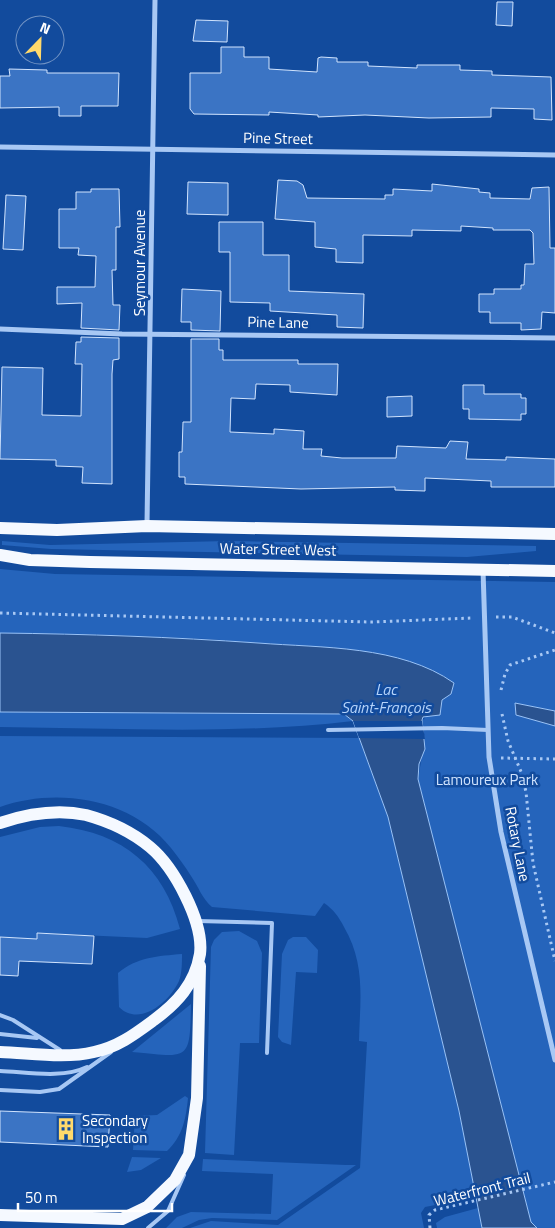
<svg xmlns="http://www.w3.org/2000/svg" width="555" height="1228" font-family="'Titillium Web',sans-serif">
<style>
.green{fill:#2564bb}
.water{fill:#2a5390;stroke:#9ac3f7}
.pier{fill:#124b9d}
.building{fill:#3b74c4;stroke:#d1e4fe}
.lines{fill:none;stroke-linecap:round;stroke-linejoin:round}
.path{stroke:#a8c8f4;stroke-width:3;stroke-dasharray:2.5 4;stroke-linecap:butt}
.service{stroke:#a8c8f4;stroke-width:4}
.minor{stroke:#a8c8f4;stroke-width:5}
.primary{stroke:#f5f9ff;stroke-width:12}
.labels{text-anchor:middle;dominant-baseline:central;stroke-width:5;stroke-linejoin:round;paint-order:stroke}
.street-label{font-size:15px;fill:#fff;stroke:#124b9d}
.park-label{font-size:15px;fill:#d1e4fe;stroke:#124b9d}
.poi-label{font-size:15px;fill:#fff;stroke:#124b9d;text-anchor:start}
.water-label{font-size:16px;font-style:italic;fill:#b5d3fa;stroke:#124b9d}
</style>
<rect width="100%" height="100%" fill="#124b9d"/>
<!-- green -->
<g class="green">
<path d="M2 541 50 545 229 541 536 546V551L467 557 51 549 2 545Z"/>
<path d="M0 569 55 574 555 582V1228H537L531 1222 418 779 425 739 422 721 442 700 451 694 383 655 340 649 208 639 85 634 0 633Z"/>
<path d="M0 712 344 714 353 721C236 735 117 728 0 727Z"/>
<path d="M0 736 359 738 388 817 459 1111 476 1197 425 1207 421 1213 424 1228H190L211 1221 278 1225 360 1168 367 1042 359 1041C360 999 366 965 344 927 339 917 333 909 324 903L315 916 212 907C203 900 198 886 191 876 185 866 178 857 171 848 131 798 57 787 0 807Z"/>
<path d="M59 826C123 833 164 867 180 929L147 938 37 933 36 947 19 938 0 937V837L40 827Z"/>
<path d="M239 931 257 941 262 953 259 1043H240L234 1155 205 1153 211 947 214 940 222 932Z"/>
<path d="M293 937H306L318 950 317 973 296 972 291 1045 282 1042 278 1037 282 954 288 940Z"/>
<path d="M182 954C182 963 182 973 179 981 169 1003 139 1027 119 1007L118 973C137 957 158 956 182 954Z"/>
<path d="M191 1004C190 1063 189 1057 132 1052Z"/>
<path d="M185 1096 188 1098C186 1118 183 1136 167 1151L133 1150 135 1116 157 1115Z"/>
<path d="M132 1157 161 1158 141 1170 127 1172Z"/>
<path d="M203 1159 346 1165H356L277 1220 212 1218 199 1220 182 1228H166L177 1217 191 1212 271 1214 273 1174 202 1171Z"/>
<path d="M478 1208 482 1228H437L436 1223 445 1217Z"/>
</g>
<!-- water -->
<g class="water">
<path d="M0 633C86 634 172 637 258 643 322 648 400 645 454 683L451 694 442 700 440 715 423 717 422 720 425 749 419 764 418 779 531 1222 537 1228H482L459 1111 388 817 353 721 344 714 0 712Z"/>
<path d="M515 703 555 711V726L516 715Z"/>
</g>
<!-- pier -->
<path class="pier" d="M353 721H422L425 739 359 738Z"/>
<!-- building -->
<g class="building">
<path d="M497 2H513L512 26 496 25Z"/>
<path d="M196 20 228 21 227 42 193 41Z"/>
<path d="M221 47H244V57H269V69L317 72 318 58 321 57 337 58V62H368V66L417 68V65H460V70L492 71V75L551 77 552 120 534 119V109L491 108V117L429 118 365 115 318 117V115L269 112V115L194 114 190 109V73H221Z"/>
<path d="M9 69 47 70V73H119L118 106H81V116H59V107L0 108V76H10Z"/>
<path d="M278 180 297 181 303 185 307 198 385 199V195H393V189L432 191V184L479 189V192L490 193V198L530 199 532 188 549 187 550 248H555V313L542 312 541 329 521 330V323H490V312H479V294H494V289H521V285H524L525 264H534L533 233 530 230H493V228L461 226V231L412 230V236L363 235V263L336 262V249L315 247V222L275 219Z"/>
<path d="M188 182 228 183V215L187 214Z"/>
<path d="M91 189H119L120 227H116V270H112L113 305H120L119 330 81 328 82 303 57 304V287H95L96 256 78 255 79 248H59V209H76V192H91Z"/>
<path d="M6 195 26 196 23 250 3 249Z"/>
<path d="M219 222H263V255H289V291L364 294 363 328 337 327V315L270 311V303L230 302V252H219Z"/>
<path d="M182 289 221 291 220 331 191 330V322H181Z"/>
<path d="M81 337 119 338V359L113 360 112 374V484L82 483 83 467 56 466V460L0 459 2 367 43 368 42 415 81 416 82 364H75L76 342H81Z"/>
<path d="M191 339H219V350H223V360H298V364H338L337 395 290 392V385L256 384 255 399 231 398 230 432 274 434V429L304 431 303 449H322L321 456 342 458H396L397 446 446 448 450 441 468 442 466 459 506 460V457L555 459V487H491V481L425 478V491L395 490V487L301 489 185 484V477H179V452H182L183 422H191Z"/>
<path d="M463 385H484V394H521V398H526V414H521V420L469 419V409H463Z"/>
<path d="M412 396V416L387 417V397Z"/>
<path d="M37 933 94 936 92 964 19 961 18 976 0 975V937L37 939Z"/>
<path d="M0 1111 110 1115 108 1147 0 1142Z"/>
</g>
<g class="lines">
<!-- path -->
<g class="path">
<path d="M0 613 371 622 472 618"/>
<path d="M496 617H512L555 633"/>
<path d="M501 690 505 674 510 665 555 650"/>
<path d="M502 714 508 741 522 774 526 792 533 863 555 961"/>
<path d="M501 758 555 759"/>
<path d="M430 1228 429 1215 435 1210 555 1182"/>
</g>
<!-- service -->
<g class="service">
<path d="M328 730 442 728 488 730"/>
<path d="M198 921 272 923 267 1053"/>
<path d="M0 1015 13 1020 60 1050"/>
<path d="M0 1034 37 1038"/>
<path d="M0 1071C27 1072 62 1079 87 1067"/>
<path d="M0 1090 40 1092 59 1089 111 1052"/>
<path d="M148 1228 168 1211 184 1175"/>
</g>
<!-- minor -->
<g class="minor">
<path d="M0 147 555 155"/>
<path d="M0 329 122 334 555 338"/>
<path d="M147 524 155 0"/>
<path d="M483 570 489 757 501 832 555 1060"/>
</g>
<!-- primary -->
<g class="primary">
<path d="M0 528 57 530 147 526 555 534"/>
<path d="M0 555 30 560 90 562 555 571"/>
<path d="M0 823C27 814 58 809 86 815 108 821 132 832 150 847 174 867 204 922 200 954 195 984 177 1003 154 1020 135 1034 118 1047 94 1052 65 1059 30 1053 0 1052"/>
<path d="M0 1215 122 1219 147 1207 175 1180 189 1155 197 1098 200 966"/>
</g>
</g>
<!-- icons -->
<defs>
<symbol id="building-bare" viewBox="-9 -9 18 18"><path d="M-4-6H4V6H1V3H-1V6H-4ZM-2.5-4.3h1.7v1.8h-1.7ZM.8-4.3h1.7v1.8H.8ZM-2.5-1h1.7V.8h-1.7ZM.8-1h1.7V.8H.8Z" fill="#ffd96b" stroke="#124b9d" stroke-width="2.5" paint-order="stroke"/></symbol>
</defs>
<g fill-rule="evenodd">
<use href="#building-bare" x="50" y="1113" width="32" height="32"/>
</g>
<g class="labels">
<!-- street labels -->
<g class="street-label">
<text transform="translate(278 138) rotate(1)">Pine Street</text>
<text transform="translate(139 263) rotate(-90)">Seymour Avenue</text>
<text transform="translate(278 322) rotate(1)">Pine Lane</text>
<text transform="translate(278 549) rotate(1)">Water Street West</text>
<text transform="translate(518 844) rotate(79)">Rotary Lane</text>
<text transform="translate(482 1189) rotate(-14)">Waterfront Trail</text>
</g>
<!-- park labels -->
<g class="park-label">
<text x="487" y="779">Lamoureux Park</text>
</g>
<!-- poi labels -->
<g class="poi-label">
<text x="82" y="1120">Secondary<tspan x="82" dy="17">Inspection</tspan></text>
</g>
<!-- water labels -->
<g class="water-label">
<text x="386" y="689">Lac<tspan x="386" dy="18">Saint-François</tspan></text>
</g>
</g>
<!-- north arrow -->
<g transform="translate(40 40) rotate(23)"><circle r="24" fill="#124b9d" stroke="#7193c4"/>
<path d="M0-4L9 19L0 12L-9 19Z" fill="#ffd96b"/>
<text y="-8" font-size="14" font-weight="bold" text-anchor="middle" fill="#ffffff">N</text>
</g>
<!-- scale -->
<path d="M18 1203v8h154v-8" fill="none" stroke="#ffffff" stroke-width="2.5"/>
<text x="25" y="1203" font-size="15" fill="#ffffff" stroke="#124b9d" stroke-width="4" paint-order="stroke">50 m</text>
</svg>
